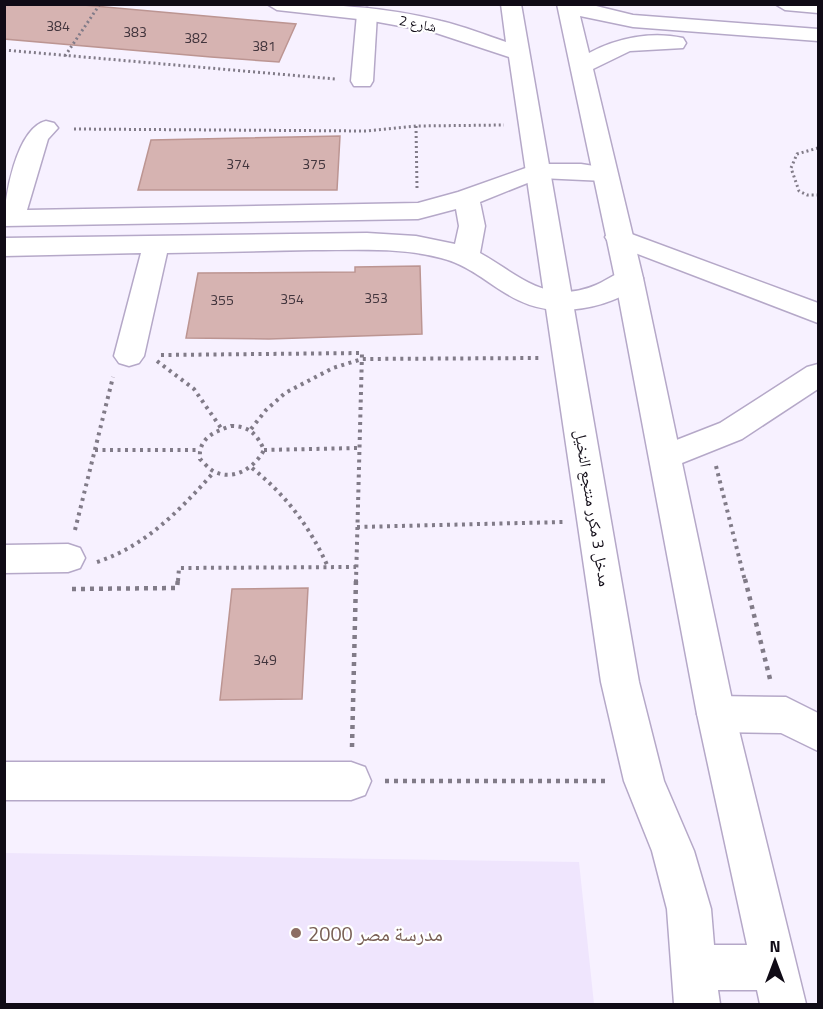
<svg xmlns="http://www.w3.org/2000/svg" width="823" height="1009" font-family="'Titillium Web','Noto Naskh Arabic',sans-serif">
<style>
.built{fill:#efe5fd}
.building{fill:#d6b3b1;stroke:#bc9592;stroke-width:1.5}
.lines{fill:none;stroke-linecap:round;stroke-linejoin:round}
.street-casing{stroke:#b5a8c8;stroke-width:3}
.secondary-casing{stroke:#b5a8c8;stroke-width:3}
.path-far2{stroke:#817b88;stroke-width:3;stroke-dasharray:2 3;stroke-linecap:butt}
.path-far1{stroke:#817b88;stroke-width:4;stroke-dasharray:3 4.5;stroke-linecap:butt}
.path{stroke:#817b88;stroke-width:4.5;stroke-dasharray:4 5;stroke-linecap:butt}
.street{fill:#fff;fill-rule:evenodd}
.secondary{fill:#fff;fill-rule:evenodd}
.education-dot{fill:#8d6e63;stroke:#fff;stroke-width:2}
.labels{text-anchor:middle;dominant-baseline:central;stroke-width:4.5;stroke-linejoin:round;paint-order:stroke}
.far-street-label{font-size:14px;fill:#100b16;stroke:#fff}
.number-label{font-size:14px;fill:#42353d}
.street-label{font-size:16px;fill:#100b16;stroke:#fff}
.near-education-label{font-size:20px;fill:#785e54;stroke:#fff;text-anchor:start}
</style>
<rect width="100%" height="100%" fill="#f7f1ff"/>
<!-- built -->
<path class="built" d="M5 853 579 862 594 1004H5Z"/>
<!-- building -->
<g class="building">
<path d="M4 4H72L296 24 279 62 211 57 4 39Z"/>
<path d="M340 136 337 190H138L151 140Z"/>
<path d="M420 266 422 334 269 339 186 338 198 273 355 272V267Z"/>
<path d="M308 588 302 699 220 700 232 589Z"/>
</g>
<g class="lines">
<defs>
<g id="street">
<path d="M775 4H818V13L785 10Z"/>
<path d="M367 8 374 10 377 14 373 81 370 86H354L351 81 357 14 360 10Z"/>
<path d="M46 121 54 123 58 128 48 139 27 210 418 203 458 192 537 164H581L614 169 617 174 614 179 605 181 540 178 480 202 485 226 480 253C519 275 547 306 596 285 612 278 621 267 639 272L643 278C627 302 583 311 556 310 505 307 485 269 441 258 400 247 356 250 314 250 265 251 216 252 167 253L144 356 139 363 129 366 119 363 114 356 141 253 4 256V238L367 233 416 236 455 244 459 226 456 209 418 219 4 226C4 199 16 128 46 121Z"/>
<path d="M618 229 818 303V323L609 243 605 237 609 231Z"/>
<path d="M818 364V389L742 439 667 469 656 466 651 457 656 448 720 423 807 367Z"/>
<path d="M68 544 80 548 85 558 80 568 68 572 4 573V545Z"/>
<path d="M716 696 786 697 818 713V751L781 733 716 732 702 726 697 714 702 702Z"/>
<path d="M4 762H351L365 767 371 781 365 795 351 800H4Z"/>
</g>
<path id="secondary" d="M267 4C326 4 383 6 441 21 463 26 485 35 506 42L501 4H521L639 682 664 781 694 851 711 909 714 945H747L697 714 615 278 557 4H588L633 15 818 29V41L633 27 580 16 589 53C617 38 651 31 683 38L686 43 683 48 630 51 593 69 643 278 735 714 806 1004H760L757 990H718L720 1004H674L667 909 652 851 624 781 601 682 509 57 433 32 367 20 277 10Z"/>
</defs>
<!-- street casing -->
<use href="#street" class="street-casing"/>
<!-- secondary casing -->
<use href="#secondary" class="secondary-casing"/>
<!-- path-far2 -->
<g class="path-far2">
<path d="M4 50 335 79"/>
<path d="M65 56 100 4"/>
<path d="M416 126 417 188"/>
<path d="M74 129 366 131 416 126 504 125"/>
<path d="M818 148 797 154 791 168 799 191 807 195H818"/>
</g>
<!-- path-far1 -->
<g class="path-far1">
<path d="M161 355 362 353 356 581"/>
<path d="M157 361 194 389 221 428"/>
<path d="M231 426C249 426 257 434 264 450 255 467 235 481 215 472 210 470 204 463 200 459 198 438 214 432 231 426Z"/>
<path d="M251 429 266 410 285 393 333 368 362 359 539 358"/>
<path d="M95 450H199"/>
<path d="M264 450 359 448"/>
<path d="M716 466 745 581"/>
<path d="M252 468C286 495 310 527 328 567"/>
<path d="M357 527 563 522"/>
<path d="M75 530 113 377"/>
<path d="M97 562C146 546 180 510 214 472"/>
<path d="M178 581 179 568 356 567"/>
</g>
<!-- path -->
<g class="path">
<path d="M745 579 771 683"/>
<path d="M72 589 177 588 178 579"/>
<path d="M352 747 356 579"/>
<path d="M385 781H608"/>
</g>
<!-- street -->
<use href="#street" class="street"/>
<!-- secondary -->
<use href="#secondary" class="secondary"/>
</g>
<!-- markers -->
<circle class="education-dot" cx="296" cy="933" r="6"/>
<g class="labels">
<!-- far-street labels -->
<g class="far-street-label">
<text transform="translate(418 23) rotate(11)">شارع 2</text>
</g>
<!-- number labels -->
<g class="number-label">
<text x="58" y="25">384</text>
<text x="135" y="31">383</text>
<text x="196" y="37">382</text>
<text x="264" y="45">381</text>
<text x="238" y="163">374</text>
<text x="314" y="163">375</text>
<text x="376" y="297">353</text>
<text x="292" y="298">354</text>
<text x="222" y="299">355</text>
<text x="265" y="659">349</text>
</g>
<!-- street labels -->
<g class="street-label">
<text transform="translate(593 508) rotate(81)">مدخل 3 مكرر منتجع النخيل</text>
</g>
<!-- near-education labels -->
<g class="near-education-label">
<text x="308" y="933">مدرسة مصر 2000</text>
</g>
</g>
<!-- border -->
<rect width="823" height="1009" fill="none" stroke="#100b16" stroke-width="12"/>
<!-- north arrow -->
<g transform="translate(775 961)" stroke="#ffffff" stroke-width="4.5" paint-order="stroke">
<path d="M0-4.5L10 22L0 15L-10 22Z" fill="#100b16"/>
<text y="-9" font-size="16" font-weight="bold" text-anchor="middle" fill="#100b16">N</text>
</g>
</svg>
